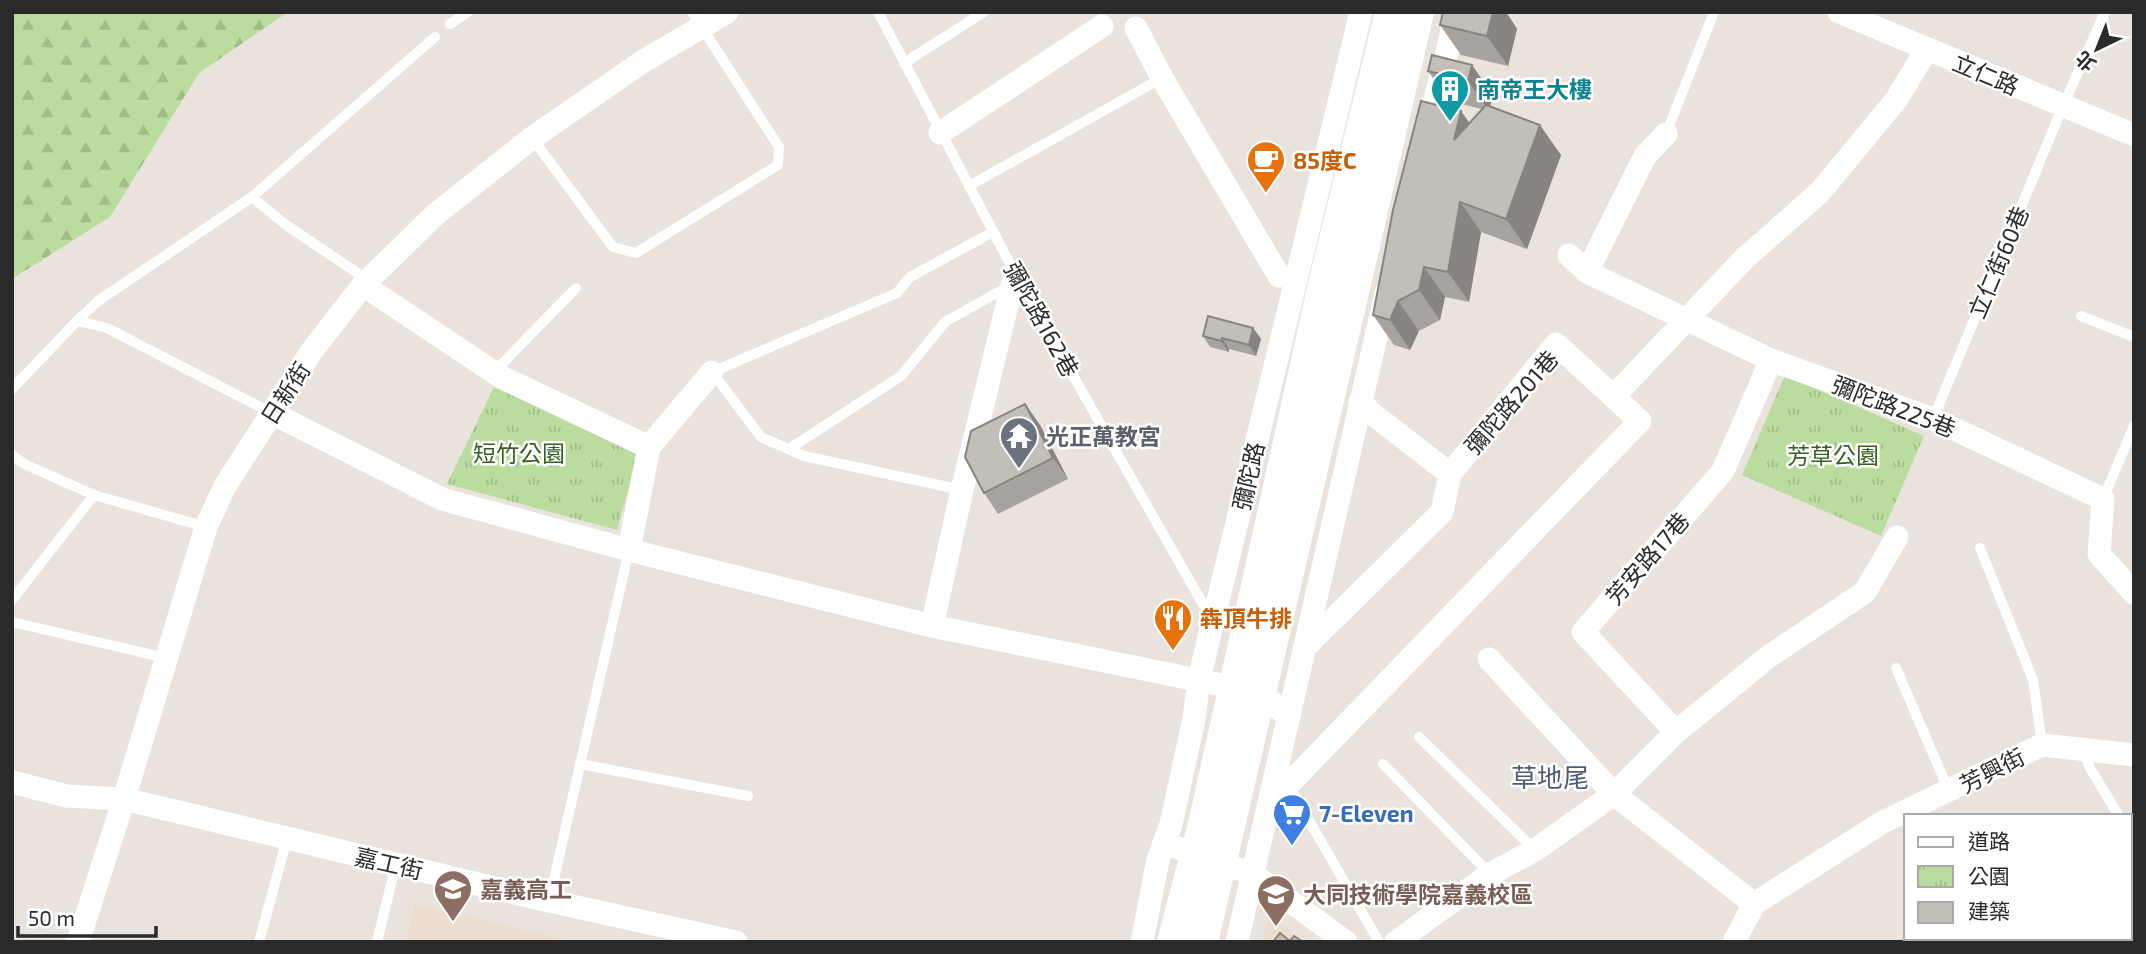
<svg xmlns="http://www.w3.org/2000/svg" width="2146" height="954" font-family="'Exo 2','Noto Sans TC',sans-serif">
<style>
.education{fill:#ebdece}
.forest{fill:url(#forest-firs)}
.park{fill:url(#park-tufts)}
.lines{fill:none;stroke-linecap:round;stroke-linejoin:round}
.lane{stroke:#fff;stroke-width:10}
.street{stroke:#fff;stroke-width:23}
.secondary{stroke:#fff;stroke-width:32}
.wall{fill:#a8a39e}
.shaded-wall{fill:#888581}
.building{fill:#c3beb8;stroke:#888581;stroke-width:2}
.labels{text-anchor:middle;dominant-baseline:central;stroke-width:5;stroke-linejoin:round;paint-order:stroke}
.street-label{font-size:23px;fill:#2a2a2a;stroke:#fff}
.culture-label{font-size:23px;font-weight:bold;fill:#0d838f;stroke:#fff;text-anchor:start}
.food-label{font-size:23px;font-weight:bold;fill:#c56008;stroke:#fff;text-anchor:start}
.worship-label{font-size:23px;font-weight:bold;fill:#5b616d;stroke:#fff;text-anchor:start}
.park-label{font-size:23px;fill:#356020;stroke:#fff}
.shop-label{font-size:23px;font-weight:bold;fill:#366cbe;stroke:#fff;text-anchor:start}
.education-label{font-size:23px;font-weight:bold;fill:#785e54;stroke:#fff;text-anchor:start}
.quarter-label{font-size:26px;fill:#4e5a76;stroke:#fff}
</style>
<defs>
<pattern id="forest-firs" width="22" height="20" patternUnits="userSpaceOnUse" patternTransform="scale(1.75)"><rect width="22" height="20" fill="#badc9e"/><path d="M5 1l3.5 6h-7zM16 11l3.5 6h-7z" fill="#a0bd88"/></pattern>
<pattern id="park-tufts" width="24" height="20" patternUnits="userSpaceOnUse" patternTransform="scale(1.75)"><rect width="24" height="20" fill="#badc9e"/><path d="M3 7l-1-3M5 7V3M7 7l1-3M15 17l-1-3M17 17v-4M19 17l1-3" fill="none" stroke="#a0bd88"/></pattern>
</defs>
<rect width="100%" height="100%" fill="#eae3dd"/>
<!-- education -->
<g class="education">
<path d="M414 904 578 942H406Z"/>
<path d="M1269 915 1304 942H1262Z"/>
</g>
<!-- forest -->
<path class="forest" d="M12 12H288L199 73 110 217 12 279Z"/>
<!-- park -->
<g class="park">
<path d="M1785 375 1924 436 1881 536 1742 475Z"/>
<path d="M494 387 638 455 617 530 447 484Z"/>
</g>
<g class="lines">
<!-- lane -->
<g class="lane">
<path d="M878 12 1018 279 1212 620"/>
<path d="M450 24 468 12"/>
<path d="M904 63 984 12"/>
<path d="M1666 134 1714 12"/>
<path d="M532 138 613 247 636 253 778 165 779 147 692 12"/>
<path d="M969 186 1162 78"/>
<path d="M252 197 286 225 368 280"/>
<path d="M2081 316 2134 337"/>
<path d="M77 321 98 301 252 197 435 37"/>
<path d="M494 372 576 288"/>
<path d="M12 389 77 321 107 328 272 413"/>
<path d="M1933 419 2063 106 2105 12"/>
<path d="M789 449 901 376 945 322 1009 286"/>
<path d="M12 455 24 464 94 495 206 527"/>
<path d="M962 490 804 456 761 437 712 372 897 293 910 277 993 232"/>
<path d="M2103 499 2134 426"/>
<path d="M1980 548 2033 680 2042 745"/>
<path d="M12 600 94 495"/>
<path d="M12 622 166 658"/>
<path d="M1896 668 1949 791"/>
<path d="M1419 737 1535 850"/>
<path d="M2084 751 2090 768 2119 816"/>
<path d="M580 764 748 796"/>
<path d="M1383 764 1490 874"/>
<path d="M1288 784 1379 942"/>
<path d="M2130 835 2134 840"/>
<path d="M2130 855 2134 854"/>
<path d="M549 901 629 550"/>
<path d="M259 942 287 839"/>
<path d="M377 942 396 864"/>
</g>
<!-- street -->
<g class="street">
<path d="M1839 12 2134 135"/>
<path d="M1136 28 1162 78 1279 276"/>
<path d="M940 133 1102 26"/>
<path d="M1426 135 1457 12"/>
<path d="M1569 255 1587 272 1645 156 1666 134"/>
<path d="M1587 272 1771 360 1933 419 2103 499 2099 554 2134 593"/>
<path d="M363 285 501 377 649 447 629 550"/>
<path d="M1614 396 1744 259 1820 192 1896 100 1927 49"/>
<path d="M272 413 442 499 629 550 932 626 1261 693 1287 716"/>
<path d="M649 447 712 372"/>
<path d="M932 626 962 490 1012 285 1018 279"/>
<path d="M1305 647 1442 512 1450 474"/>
<path d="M1489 659 1614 794 1754 904"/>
<path d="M1676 732 1583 632 1723 471 1771 360"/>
<path d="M12 782 66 796 124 799 549 901 736 942"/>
<path d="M1288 785 1640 421 1556 344 1450 474 1370 412 1360 401"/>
<path d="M1164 843 1253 874 1346 942"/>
<path d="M2019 938 2021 942"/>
<path d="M78 942 124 799 206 527 225 486 272 413 311 352 363 285 436 214 532 138 642 62 727 12"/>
<path d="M1142 942 1158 860 1171 824 1194 719 1199 679 1361 12"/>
<path d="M1237 942 1386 293"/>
<path d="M1396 942 1490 874 1535 850 1614 794 1676 732 1768 657 1865 592 1897 537"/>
<path d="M1734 942 1754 904 1883 822 2042 745 2134 755"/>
</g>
<!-- secondary -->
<g class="secondary">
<path d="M1173 942 1203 829 1323 289 1391 12"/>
<path d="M1202 942 1418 12"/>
</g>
</g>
<!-- wall -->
<g class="wall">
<path d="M1443 12H1506L1517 29 1508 66 1461 55 1440 25Z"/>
<path d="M1432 55 1493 95 1490 107 1561 155 1527 249 1481 232 1469 302 1445 297 1440 320 1419 331 1410 350 1394 345 1373 315 1461 111 1469 123 1482 109 1449 101 1428 71Z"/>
<path d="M1253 328 1261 339 1256 356 1229 349V352L1210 347 1203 336Z"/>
<path d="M1025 404 1040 425 1068 479 998 514 984 493Z"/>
</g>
<!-- shaded-wall -->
<g class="shaded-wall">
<path d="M1493 12H1506L1517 29 1508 66 1487 36Z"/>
<path d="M1472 65 1493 95 1489 111 1468 81Z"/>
<path d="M1461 111 1482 141 1454 140Z"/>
<path d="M1540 125 1561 155 1527 249 1506 219Z"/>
<path d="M1460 202 1481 232 1469 302 1448 272Z"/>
<path d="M1424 267 1445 297 1440 320 1419 290Z"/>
<path d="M1398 301 1419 331 1410 350 1390 320Z"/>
<path d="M1253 328 1261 339 1256 356 1249 345Z"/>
<path d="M1222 338 1229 349V352L1221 341Z"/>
<path d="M1025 404 1040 425 1068 479 1053 458Z"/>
</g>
<!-- building -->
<g class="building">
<path d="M1443 12H1493L1487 36 1440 25Z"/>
<path d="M1432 55 1472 65 1468 81 1428 71Z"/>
<path d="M1421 101 1461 111 1454 140 1486 105 1540 125 1506 219 1460 202 1448 272 1424 267 1419 290 1398 301 1390 320 1373 315 1393 210Z"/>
<path d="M1208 316 1253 328 1249 345 1222 338 1221 341 1203 336Z"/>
<path d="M1025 404 1053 458 984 493 965 457 971 431Z"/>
<path d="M1280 933 1290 941 1294 936 1303 942H1273Z"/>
</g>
<!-- icons -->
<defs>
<symbol id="building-pin" viewBox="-11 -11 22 30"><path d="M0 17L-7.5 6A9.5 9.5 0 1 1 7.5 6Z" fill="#0f9aa8" stroke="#fff"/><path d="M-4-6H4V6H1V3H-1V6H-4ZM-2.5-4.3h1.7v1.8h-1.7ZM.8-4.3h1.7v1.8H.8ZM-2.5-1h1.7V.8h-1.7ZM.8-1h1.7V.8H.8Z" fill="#fff"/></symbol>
<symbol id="cafe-pin" viewBox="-11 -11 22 30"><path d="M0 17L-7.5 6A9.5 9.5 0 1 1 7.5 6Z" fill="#e8710a" stroke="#fff"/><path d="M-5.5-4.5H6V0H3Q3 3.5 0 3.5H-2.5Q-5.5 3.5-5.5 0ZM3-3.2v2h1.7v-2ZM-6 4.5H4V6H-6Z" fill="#fff"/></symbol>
<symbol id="temple-pin" viewBox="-11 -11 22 30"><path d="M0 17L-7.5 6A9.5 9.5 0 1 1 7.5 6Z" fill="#6b7280" stroke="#fff"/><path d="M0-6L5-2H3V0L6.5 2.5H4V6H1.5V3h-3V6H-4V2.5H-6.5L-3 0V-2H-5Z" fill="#fff"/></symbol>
<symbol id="restaurant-pin" viewBox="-11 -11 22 30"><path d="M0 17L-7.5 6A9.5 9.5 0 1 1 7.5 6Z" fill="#e8710a" stroke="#fff"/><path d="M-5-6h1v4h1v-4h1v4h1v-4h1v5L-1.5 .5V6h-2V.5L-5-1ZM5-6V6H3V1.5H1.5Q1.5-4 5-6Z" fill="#fff"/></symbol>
<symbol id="supermarket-pin" viewBox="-11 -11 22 30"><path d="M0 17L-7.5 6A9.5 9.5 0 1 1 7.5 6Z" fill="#3f7fe0" stroke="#fff"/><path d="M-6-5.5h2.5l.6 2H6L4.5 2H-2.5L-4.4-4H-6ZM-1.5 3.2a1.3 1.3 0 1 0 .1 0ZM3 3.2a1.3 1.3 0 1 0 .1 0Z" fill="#fff"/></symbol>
<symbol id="school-pin" viewBox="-11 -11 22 30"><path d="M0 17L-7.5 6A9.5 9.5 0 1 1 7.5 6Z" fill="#8d6e63" stroke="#fff"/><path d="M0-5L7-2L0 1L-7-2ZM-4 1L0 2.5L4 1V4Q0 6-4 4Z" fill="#fff"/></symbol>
<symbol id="university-pin" viewBox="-11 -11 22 30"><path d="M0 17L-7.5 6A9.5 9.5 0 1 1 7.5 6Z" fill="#8d6e63" stroke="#fff"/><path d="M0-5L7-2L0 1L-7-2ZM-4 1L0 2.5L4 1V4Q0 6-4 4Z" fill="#fff"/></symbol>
</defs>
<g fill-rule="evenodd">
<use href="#building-pin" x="1428" y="67" width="44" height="60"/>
<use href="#cafe-pin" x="1244" y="138" width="44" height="60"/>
<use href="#temple-pin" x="997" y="414" width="44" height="60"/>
<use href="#restaurant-pin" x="1151" y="596" width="44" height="60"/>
<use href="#supermarket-pin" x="1270" y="791" width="44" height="60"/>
<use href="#school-pin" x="431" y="867" width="44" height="60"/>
<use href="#university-pin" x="1254" y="872" width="44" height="60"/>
</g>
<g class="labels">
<!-- street labels -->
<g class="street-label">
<text transform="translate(1986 74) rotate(23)">立仁路</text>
<text transform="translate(1998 262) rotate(-67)">立仁街60巷</text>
<text transform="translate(1042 319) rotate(61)">彌陀路162巷</text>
<text transform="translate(285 393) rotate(-57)">日新街</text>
<text transform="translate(1511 402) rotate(-49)">彌陀路201巷</text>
<text transform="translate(1894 406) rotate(21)">彌陀路225巷</text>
<text transform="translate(1248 476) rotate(-77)">彌陀路</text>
<text transform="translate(1647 558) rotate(-49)">芳安路17巷</text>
<text transform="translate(1992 770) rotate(-27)">芳興街</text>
<text transform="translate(389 863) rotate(13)">嘉工街</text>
</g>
<!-- culture labels -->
<g class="culture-label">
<text x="1477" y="89">南帝王大樓</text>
</g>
<!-- food labels -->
<g class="food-label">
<text x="1293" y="160">85度C</text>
<text x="1200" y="618">犇頂牛排</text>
</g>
<!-- worship labels -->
<g class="worship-label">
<text x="1046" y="436">光正萬教宮</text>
</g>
<!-- park labels -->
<g class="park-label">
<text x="519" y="453">短竹公園</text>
<text x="1833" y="455">芳草公園</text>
</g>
<!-- shop labels -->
<g class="shop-label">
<text x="1319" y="813">7-Eleven</text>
</g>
<!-- education labels -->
<g class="education-label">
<text x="480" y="889">嘉義高工</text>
<text x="1303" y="894">大同技術學院嘉義校區</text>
</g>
<!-- quarter labels -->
<g class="quarter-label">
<text x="1550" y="776">草地尾</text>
</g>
</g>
<!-- border -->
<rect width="2146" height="954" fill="none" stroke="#2a2a2a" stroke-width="28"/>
<!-- legend -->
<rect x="1904" y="814" width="228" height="126" fill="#ffffff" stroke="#aaaaaa" stroke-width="2"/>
<rect x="1918" y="837" width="35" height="10" fill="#ffffff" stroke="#aaaaaa" stroke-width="2"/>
<text x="1968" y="849" font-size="21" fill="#2a2a2a">道路</text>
<rect x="1918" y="866" width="35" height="21" fill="url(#park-tufts)" stroke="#aaaaaa" stroke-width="2"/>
<text x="1968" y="884" font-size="21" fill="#2a2a2a">公園</text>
<rect x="1918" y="902" width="35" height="21" fill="#c3beb8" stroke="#aaaaaa" stroke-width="2"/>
<text x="1968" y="919" font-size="21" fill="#2a2a2a">建築</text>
<!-- north arrow -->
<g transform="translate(2097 49) rotate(223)" stroke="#ffffff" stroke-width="5" paint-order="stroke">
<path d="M0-5L12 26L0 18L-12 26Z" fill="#2a2a2a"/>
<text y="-10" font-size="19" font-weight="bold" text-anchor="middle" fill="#2a2a2a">北</text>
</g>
<!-- scale -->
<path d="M18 926v10h138v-10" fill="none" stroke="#2a2a2a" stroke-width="3.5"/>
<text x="28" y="926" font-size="21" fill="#2a2a2a" stroke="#ffffff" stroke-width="5" paint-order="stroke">50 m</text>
</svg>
